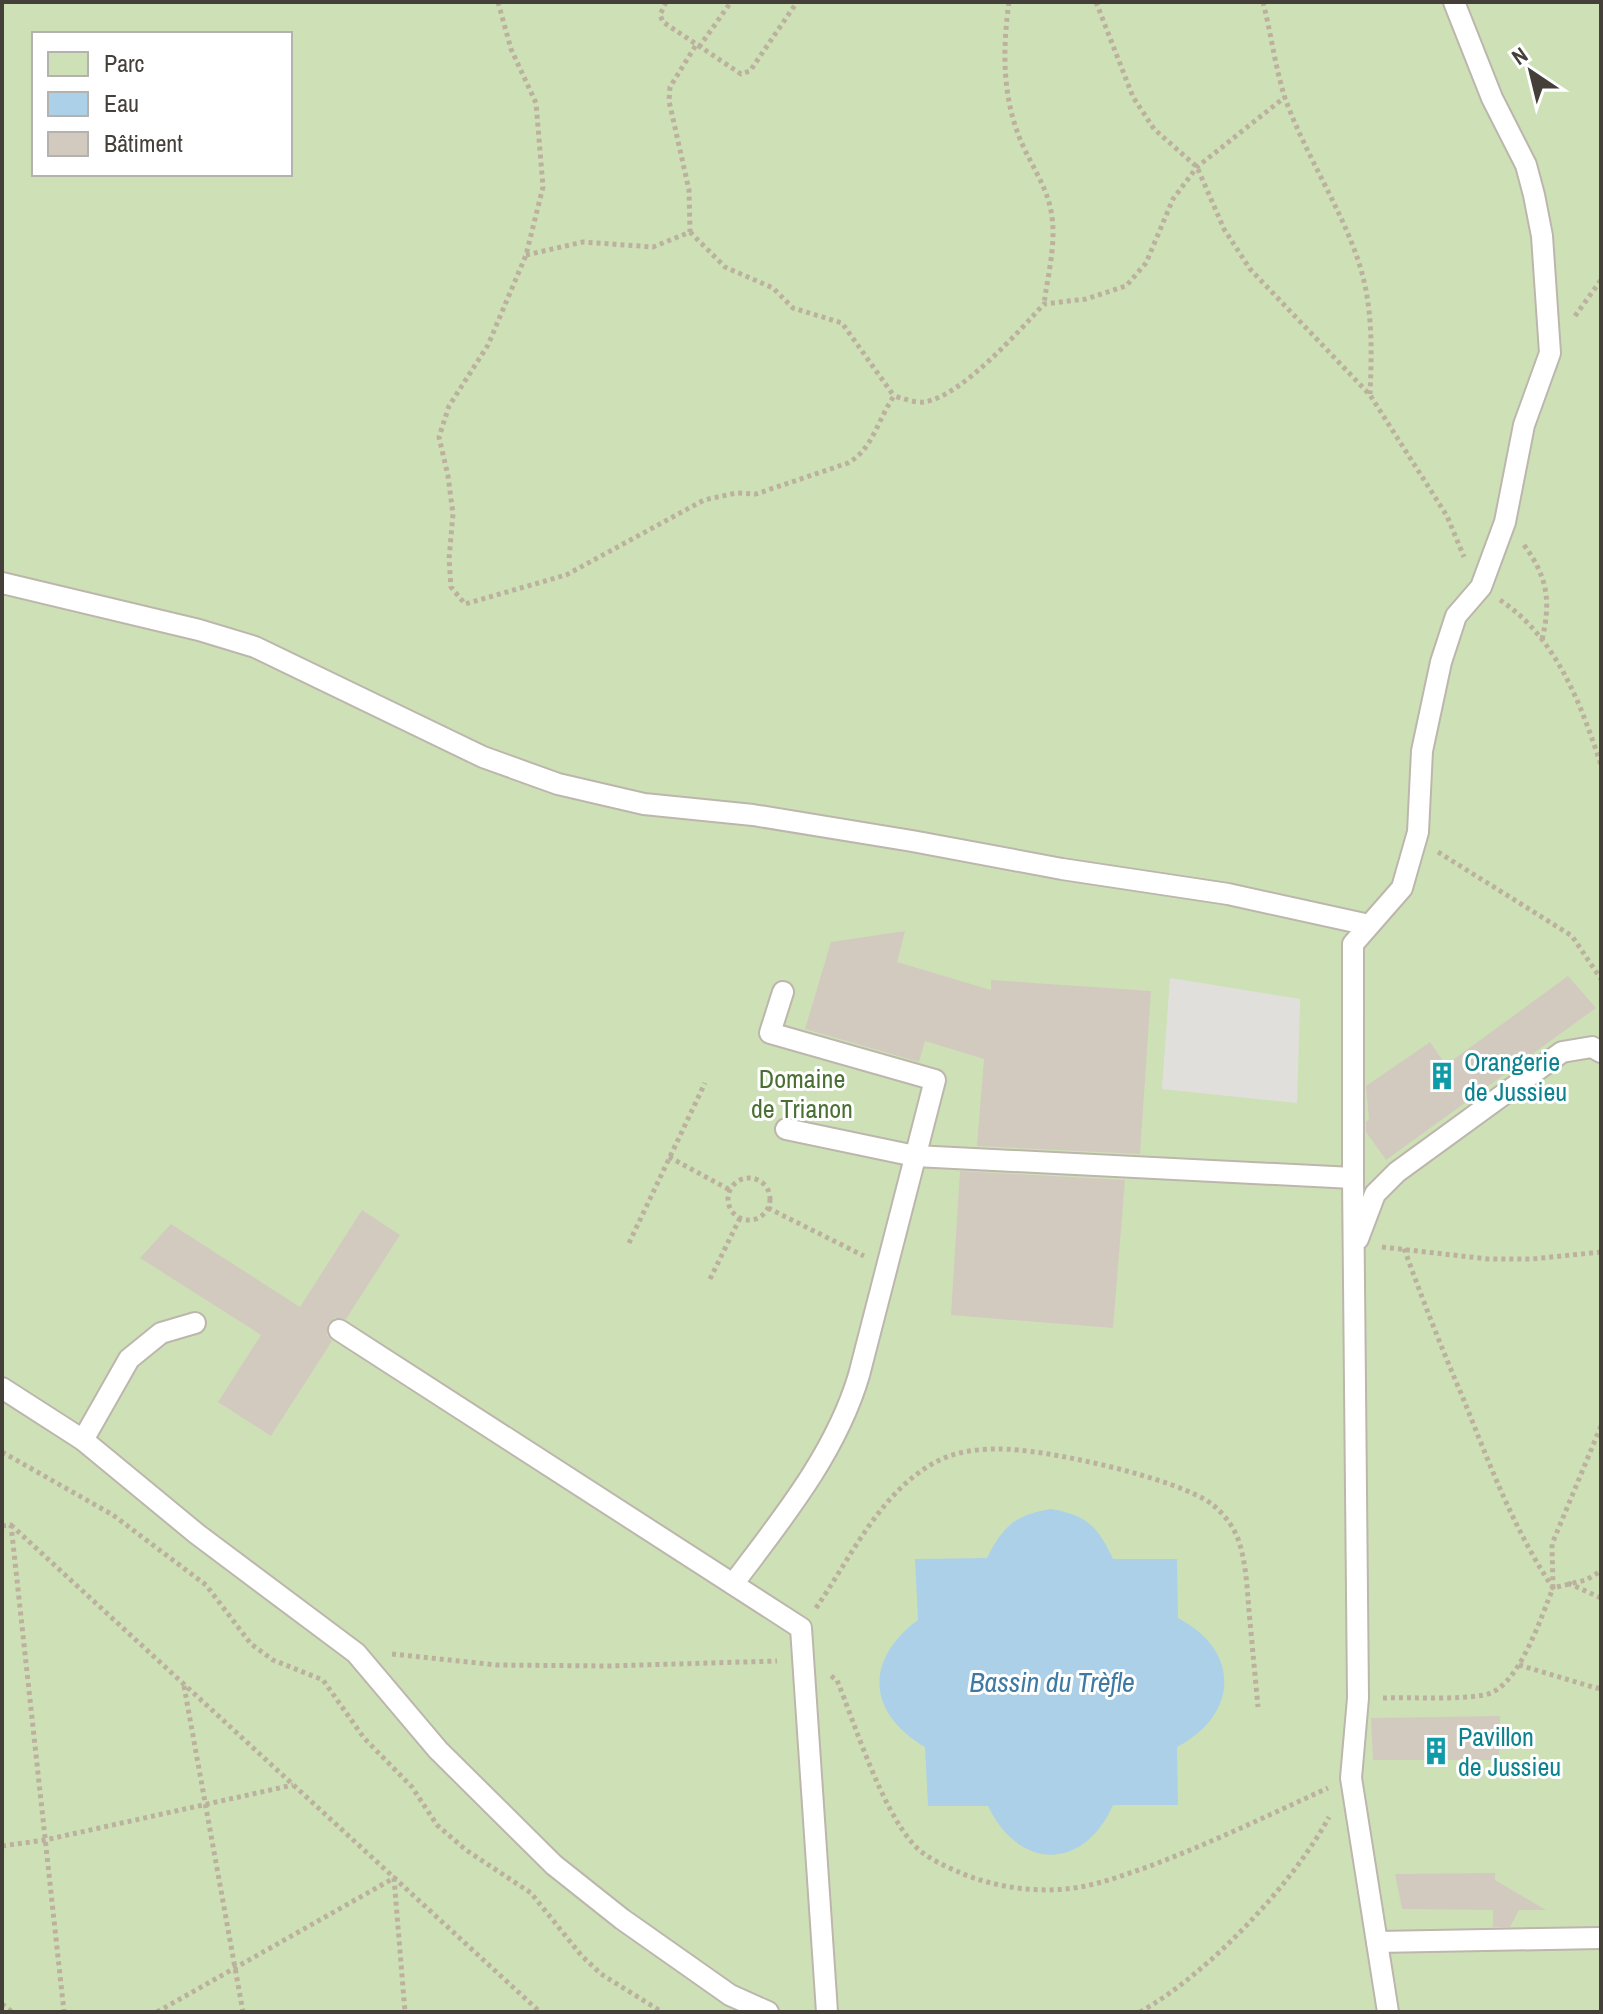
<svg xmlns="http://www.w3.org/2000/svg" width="1603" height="2014" font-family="'Archivo Narrow',sans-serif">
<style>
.green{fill:#cee1b6;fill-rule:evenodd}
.parking{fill:#e1dfdc}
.water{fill:#acd0e7}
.building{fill:#d2cabf}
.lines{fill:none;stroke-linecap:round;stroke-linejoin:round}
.service-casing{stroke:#bcb6ac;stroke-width:24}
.path{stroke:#bcb19f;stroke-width:5;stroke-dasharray:4 4;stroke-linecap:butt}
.service{stroke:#fff;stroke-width:20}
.labels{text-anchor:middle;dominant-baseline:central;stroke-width:6;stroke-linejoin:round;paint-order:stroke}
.culture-label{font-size:26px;fill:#0d838f;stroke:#fff;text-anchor:start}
.park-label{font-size:26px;fill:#4a6f32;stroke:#fff}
.water-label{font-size:28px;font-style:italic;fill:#3e7aa3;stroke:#fff}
</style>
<rect width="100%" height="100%" fill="#f2efe8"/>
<!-- green -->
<path class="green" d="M2 2H1601V2012H2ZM34 34H290V174H34Z"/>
<!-- parking -->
<path class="parking" d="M1170 978 1300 999 1297 1103 1162 1089Z"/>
<!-- water -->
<path class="water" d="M1051 1509C1086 1515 1098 1526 1113 1559H1177L1178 1618C1241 1651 1239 1714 1177 1747L1178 1805H1113C1084 1871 1019 1871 988 1806H928L925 1747C867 1713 864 1660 918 1620L915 1559 987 1558C1003 1526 1015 1515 1051 1509Z"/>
<!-- building -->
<g class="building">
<path d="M905 931 897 962 991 990V980L1151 991 1140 1154 977 1146 984 1059 925 1041 919 1062 805 1029 831 942Z"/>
<path d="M1568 976 1596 1008 1386 1160 1366 1132V1122L1369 1119 1366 1086 1430 1042 1446 1065Z"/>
<path d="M960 1171 1125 1180 1113 1328 951 1315Z"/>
<path d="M362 1210 400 1235 346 1319 334 1318 328 1324 327 1335 332 1341 271 1436 218 1402 261 1335 140 1258 171 1224 300 1307Z"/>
<path d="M1500 1716 1499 1760H1373L1371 1718Z"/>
<path d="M1495 1873V1880L1546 1910H1519L1510 1927H1493V1910L1402 1909 1395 1874Z"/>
</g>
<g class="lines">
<defs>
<g id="service">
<path d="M2 583 199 630 255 647 483 757 558 784 644 804 753 815 912 841 1062 869 1228 894 1369 925"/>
<path d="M786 1129 915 1156 1353 1178"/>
<path d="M1358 1239 1375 1194 1397 1172 1562 1052 1592 1047 1601 1052"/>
<path d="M339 1330 801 1628 827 2012"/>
<path d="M2 1388 83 1440 197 1534 356 1653 438 1750 554 1865 622 1919 730 1995 768 2012"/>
<path d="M83 1440 129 1359 161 1333 195 1323"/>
<path d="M733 1584C782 1519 836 1453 859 1375L935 1080 770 1033 783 992"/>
<path d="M1377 1942 1601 1938"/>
<path d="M1388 2012 1351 1778 1358 1698 1353 1178V944L1402 888 1418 832 1422 751 1441 662 1456 616 1481 587 1505 522 1524 425 1550 353 1542 236 1534 195 1526 165 1492 98 1454 2"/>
</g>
</defs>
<!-- service casing -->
<use href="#service" class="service-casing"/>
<!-- path -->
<g class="path">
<path d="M498 2 511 49 536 103 543 187 526 255 488 345 449 406 439 437 448 476 453 514 449 559 451 587 465 604 566 575 704 500 736 493 756 494 848 463C873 449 878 419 894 396 902 398 915 403 924 402 961 397 1019 331 1044 304L1086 299 1126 286 1146 263 1173 199 1197 167 1285 97"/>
<path d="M666 2 660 15 663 22 741 74 750 71 797 2"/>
<path d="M1009 2C1003 45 1002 89 1017 131 1026 158 1046 183 1051 211 1057 241 1048 274 1044 304"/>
<path d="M1096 2 1133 97 1154 129 1197 167 1224 229 1250 269 1370 395 1447 516 1464 557"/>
<path d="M1263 2C1271 33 1275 67 1285 98 1305 154 1339 204 1358 260 1373 304 1372 349 1370 394"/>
<path d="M699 47 731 2"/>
<path d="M690 232 725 267 773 288 793 308 842 323 894 396"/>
<path d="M526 255 583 242 653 247 690 232 689 190 669 101 670 87 696 45"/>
<path d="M1575 316 1601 280"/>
<path d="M1524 545C1548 578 1551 601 1542 640"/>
<path d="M1500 600C1556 637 1581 704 1601 765"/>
<path d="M1438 852 1572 936 1601 979"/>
<path d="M669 1157 730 1190"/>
<circle cx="749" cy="1199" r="21"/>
<path d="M768 1208 864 1256"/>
<path d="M629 1243 705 1083"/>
<path d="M1382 1247 1488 1259H1532L1601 1252"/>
<path d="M710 1279 740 1218"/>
<path d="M1601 1426 1552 1544 1553 1588 1586 1580 1601 1571"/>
<path d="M2 1452 113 1515 206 1585 251 1644 273 1660 323 1680 364 1738 412 1787 437 1825 466 1850 531 1893 581 1955 601 1974 662 2012"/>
<path d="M11 1525 540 2012"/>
<path d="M2 1526 11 1525 64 2012"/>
<path d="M1568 1583 1601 1598"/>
<path d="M816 1608C852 1556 883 1485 944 1458 961 1451 980 1449 998 1449 1042 1448 1179 1478 1213 1505 1224 1514 1233 1526 1238 1539 1246 1561 1247 1587 1249 1611 1252 1643 1255 1675 1258 1707"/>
<path d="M392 1654 497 1665 608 1666 777 1661"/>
<path d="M1519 1665 1596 1688H1601"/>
<path d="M831 1676 837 1680C856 1727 881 1808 914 1845 926 1858 945 1866 961 1873 996 1888 1042 1894 1080 1887 1103 1883 1127 1874 1150 1866 1211 1843 1269 1815 1328 1788"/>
<path d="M184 1686 243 2012"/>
<path d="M1383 1698C1414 1697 1455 1700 1484 1695 1518 1690 1541 1617 1553 1588 1514 1530 1489 1463 1463 1398 1442 1349 1422 1299 1404 1248"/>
<path d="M2 1846 45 1840 293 1785"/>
<path d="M2 2004 12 2012"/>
<path d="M157 2012 394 1878 405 2012"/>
<path d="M1140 2012C1207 1975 1293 1884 1329 1817"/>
</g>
<!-- service -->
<use href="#service" class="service"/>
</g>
<!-- icons -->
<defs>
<symbol id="building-bare" viewBox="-9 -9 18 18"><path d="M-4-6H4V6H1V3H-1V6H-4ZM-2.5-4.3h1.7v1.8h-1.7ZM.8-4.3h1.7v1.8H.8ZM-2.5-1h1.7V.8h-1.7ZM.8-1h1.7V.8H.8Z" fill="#0f9aa8" stroke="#fff" stroke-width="2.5" paint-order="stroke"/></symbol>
</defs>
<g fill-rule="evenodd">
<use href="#building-bare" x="1422" y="1056" width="40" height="40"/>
<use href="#building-bare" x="1416" y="1731" width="40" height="40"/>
</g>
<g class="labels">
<!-- culture labels -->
<g class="culture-label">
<text x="1464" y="1061">Orangerie<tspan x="1464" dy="30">de Jussieu</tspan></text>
<text x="1458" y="1736">Pavillon<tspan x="1458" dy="30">de Jussieu</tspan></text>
</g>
<!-- park labels -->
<g class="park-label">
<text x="802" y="1078">Domaine<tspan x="802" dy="30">de Trianon</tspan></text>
</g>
<!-- water labels -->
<g class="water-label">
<text x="1052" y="1682">Bassin du Trèfle</text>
</g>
</g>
<!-- border -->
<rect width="1603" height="2014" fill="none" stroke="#443f38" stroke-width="8"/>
<!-- legend -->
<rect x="32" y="32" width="260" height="144" fill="#ffffff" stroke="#b4b2af" stroke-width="2"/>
<rect x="48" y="52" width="40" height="24" fill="#cee1b6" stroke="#b4b2af" stroke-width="2"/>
<text x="104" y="72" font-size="24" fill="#443f38">Parc</text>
<rect x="48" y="92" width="40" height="24" fill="#acd0e7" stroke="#b4b2af" stroke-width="2"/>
<text x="104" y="112" font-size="24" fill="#443f38">Eau</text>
<rect x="48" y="132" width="40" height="24" fill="#d2cabf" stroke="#b4b2af" stroke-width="2"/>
<text x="104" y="152" font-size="24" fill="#443f38">Bâtiment</text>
<!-- north arrow -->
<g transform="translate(1531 72) rotate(325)" stroke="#ffffff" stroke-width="6" paint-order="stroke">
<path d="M0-6L14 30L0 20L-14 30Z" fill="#443f38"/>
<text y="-12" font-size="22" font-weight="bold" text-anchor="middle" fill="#443f38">N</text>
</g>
</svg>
